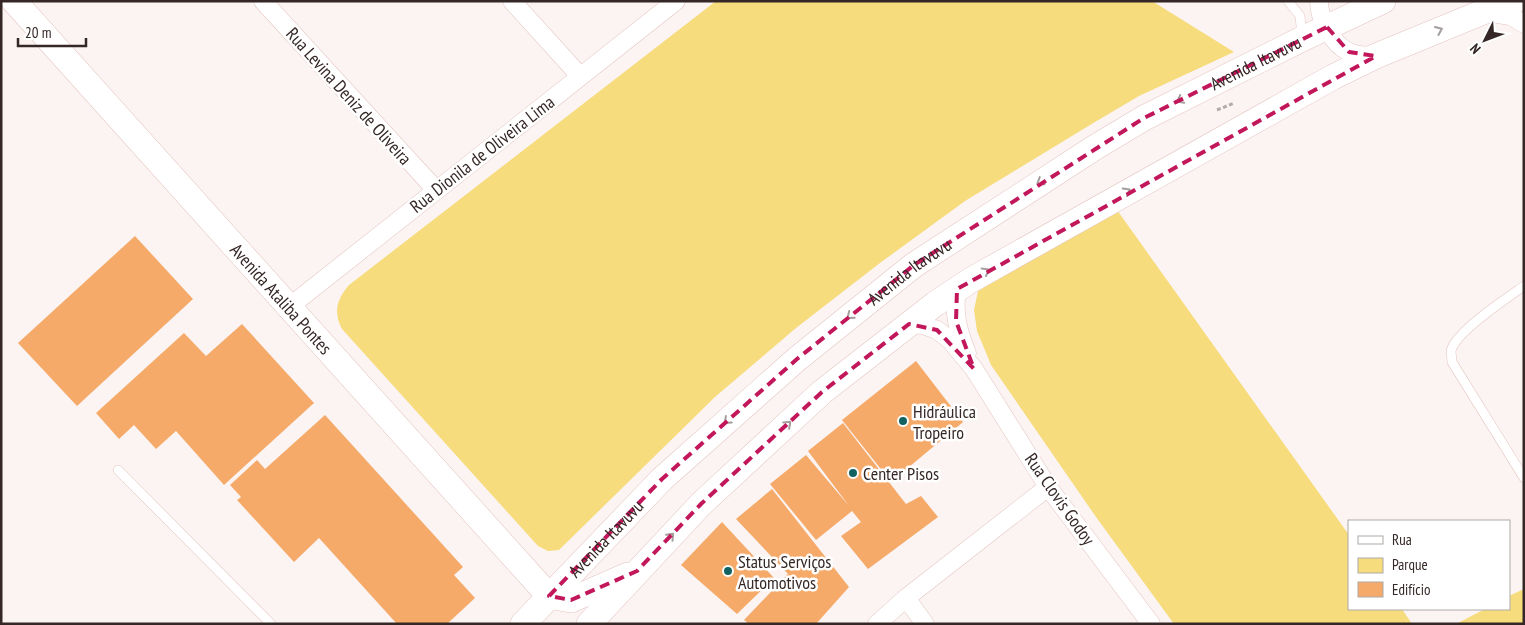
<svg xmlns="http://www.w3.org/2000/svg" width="1525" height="625" font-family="'PT Sans Narrow',sans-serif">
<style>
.green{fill:#f7dc7d}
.building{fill:#f6aa69}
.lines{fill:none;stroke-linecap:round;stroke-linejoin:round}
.lane-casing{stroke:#e5c4c0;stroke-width:10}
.street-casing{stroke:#e5c4c0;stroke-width:19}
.secondary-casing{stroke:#e5c4c0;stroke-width:26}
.path{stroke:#b5acaa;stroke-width:3;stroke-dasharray:4 2.5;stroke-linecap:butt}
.lane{stroke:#fff;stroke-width:9}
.street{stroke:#fff;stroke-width:18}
.secondary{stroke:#fff;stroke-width:25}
.oneway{stroke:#a49e9d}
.marked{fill:none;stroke:#c2185b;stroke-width:4;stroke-dasharray:10 6;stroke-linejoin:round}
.poi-dot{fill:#126261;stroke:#fff;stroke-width:2}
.labels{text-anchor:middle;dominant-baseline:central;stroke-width:5;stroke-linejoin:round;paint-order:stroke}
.street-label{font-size:18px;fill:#342725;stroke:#fff}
.poi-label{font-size:18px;fill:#342725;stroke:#fff;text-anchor:start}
</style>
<rect width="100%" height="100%" fill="#fbf4f3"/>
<!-- green -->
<g class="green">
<path d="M716 1H1152L1234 52 1139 96 1095 122 965 201 880 263 796 328 715 397 559 550 548 551 538 546 342 329C333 312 337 299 349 285Z"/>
<path d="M1117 210 1349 535V609H1402L1412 624H1174L1096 517 991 365 977 331 974 310 978 291Z"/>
<path d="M1524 589V624H1456L1485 609H1509V596Z"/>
</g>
<!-- building -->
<g class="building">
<path d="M135 236 193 299 77 406 18 343Z"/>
<path d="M242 324 314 403 224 485 176 431 156 449 134 425 119 439 96 413 184 333 206 356Z"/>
<path d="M916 361 963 422 891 482 842 420Z"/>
<path d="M325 415 463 567 454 575 475 598 447 624H397L319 538 294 562 237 500 241 497 230 485 257 460 265 469Z"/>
<path d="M843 423 906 504 921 496 938 517 868 569 841 536 861 522 852 511 816 540 770 484 806 455 849 506 808 451Z"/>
<path d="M772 489 849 587 816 624H749L744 620 788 574 736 519Z"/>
<path d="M722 522 774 578 737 614 681 565Z"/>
</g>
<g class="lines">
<defs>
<g id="lane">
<path d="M1288 1 1300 16 1302 36"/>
<path d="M1524 286C1507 298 1455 332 1451 351 1451 354 1452 359 1452 362L1524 478"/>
<path d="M118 470 271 624"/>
</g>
<g id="street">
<path d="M263 1 436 190"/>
<path d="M512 1 580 76"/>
<path d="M1319 1C1319 19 1332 44 1349 52 1357 56 1367 56 1376 56"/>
<path d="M1485 12 1511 16 1524 24"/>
<path d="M957 289C953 312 958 332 967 353"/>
<path d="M289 307 676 1"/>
<path d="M909 324 923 325 937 330 950 340 974 369 1048 487 1151 624"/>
<path d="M906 598 925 624"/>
<path d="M877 624 906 598 1048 487"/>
</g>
<g id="secondary">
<path id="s1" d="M14 1 549 596"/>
<path d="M549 596 571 600 628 575"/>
<path id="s2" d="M523 624 662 479 797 359 914 265 1094 148 1144 118 1302 39 1383 1"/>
<path d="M589 624 701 504 822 392 935 304 971 280 1333 77 1376 56 1483 12 1514 1"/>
</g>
</defs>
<!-- lane casing -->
<use href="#lane" class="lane-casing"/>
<!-- street casing -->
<use href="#street" class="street-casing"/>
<!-- secondary casing -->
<use href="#secondary" class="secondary-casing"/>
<!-- path -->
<path class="path" d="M1217 110 1234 103"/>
<!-- lane -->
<use href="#lane" class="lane"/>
<!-- street -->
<use href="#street" class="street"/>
<!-- secondary -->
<use href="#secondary" class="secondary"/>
</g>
<!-- one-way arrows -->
<defs><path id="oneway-chevron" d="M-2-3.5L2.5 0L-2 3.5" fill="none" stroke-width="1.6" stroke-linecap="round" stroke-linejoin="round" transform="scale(1.25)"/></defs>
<g class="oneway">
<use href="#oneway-chevron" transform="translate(1439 30) rotate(-23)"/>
<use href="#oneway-chevron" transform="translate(1180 100) rotate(153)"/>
<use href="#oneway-chevron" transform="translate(1040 182) rotate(147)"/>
<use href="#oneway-chevron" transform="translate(1127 191) rotate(-30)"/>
<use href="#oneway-chevron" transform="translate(986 271) rotate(-30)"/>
<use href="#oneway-chevron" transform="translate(850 316) rotate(141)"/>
<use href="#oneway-chevron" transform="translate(727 421) rotate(138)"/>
<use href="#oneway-chevron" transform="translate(788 424) rotate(-43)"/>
<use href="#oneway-chevron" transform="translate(671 536) rotate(-47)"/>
</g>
<!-- marked area -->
<path class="marked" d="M1327 27 1349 52 1376 56 957 289 956 321 974 369 937 330 909 324 822 392 701 504 637 571 571 600 549 596 662 479 797 359 914 265 1144 118Z"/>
<!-- markers -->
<g class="poi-dot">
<circle cx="903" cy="421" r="5"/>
<circle cx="853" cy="473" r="5"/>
<circle cx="728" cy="571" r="5"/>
</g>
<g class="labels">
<!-- street labels -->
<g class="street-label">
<text stroke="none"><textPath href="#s2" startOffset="929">Avenida Itavuvu</textPath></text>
<text transform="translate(349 96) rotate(48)">Rua Levina Deniz de Oliveira</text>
<text transform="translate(482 154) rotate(-38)">Rua Dionila de Oliveira Lima</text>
<text stroke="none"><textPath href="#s2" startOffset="524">Avenida Itavuvu</textPath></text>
<text stroke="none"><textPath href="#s1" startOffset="400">Avenida Ataliba Pontes</textPath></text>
<text transform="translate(1060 499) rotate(55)">Rua Clovis Godoy</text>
<text stroke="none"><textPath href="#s2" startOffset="119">Avenida Itavuvu</textPath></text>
</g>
<!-- poi labels -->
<g class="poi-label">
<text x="913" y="411">Hidráulica<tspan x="913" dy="21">Tropeiro</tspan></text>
<text x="863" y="473">Center Pisos</text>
<text x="738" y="561">Status Serviços<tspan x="738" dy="21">Automotivos</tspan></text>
</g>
</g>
<!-- border -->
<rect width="1525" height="625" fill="none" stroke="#342725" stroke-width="5"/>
<!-- legend -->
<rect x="1348" y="520" width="162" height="90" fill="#ffffff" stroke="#aea9a8"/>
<rect x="1358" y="536" width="25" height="8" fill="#ffffff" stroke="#aea9a8"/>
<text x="1392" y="545" font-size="15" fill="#342725">Rua</text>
<rect x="1358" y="558" width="25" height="15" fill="#f7dc7d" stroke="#aea9a8"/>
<text x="1392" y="570" font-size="15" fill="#342725">Parque</text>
<rect x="1358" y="582" width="25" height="15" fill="#f6aa69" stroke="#aea9a8"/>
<text x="1392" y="595" font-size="15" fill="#342725">Edifício</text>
<!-- north arrow -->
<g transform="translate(1485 40) rotate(228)" stroke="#ffffff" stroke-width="4" paint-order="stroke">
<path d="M0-4L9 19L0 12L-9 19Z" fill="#342725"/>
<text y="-8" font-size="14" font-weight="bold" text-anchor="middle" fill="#342725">N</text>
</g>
<!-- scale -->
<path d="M18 38v8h68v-8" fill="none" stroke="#342725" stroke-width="2.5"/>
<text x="25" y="38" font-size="15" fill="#342725" stroke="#ffffff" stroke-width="4" paint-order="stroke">20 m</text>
</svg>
